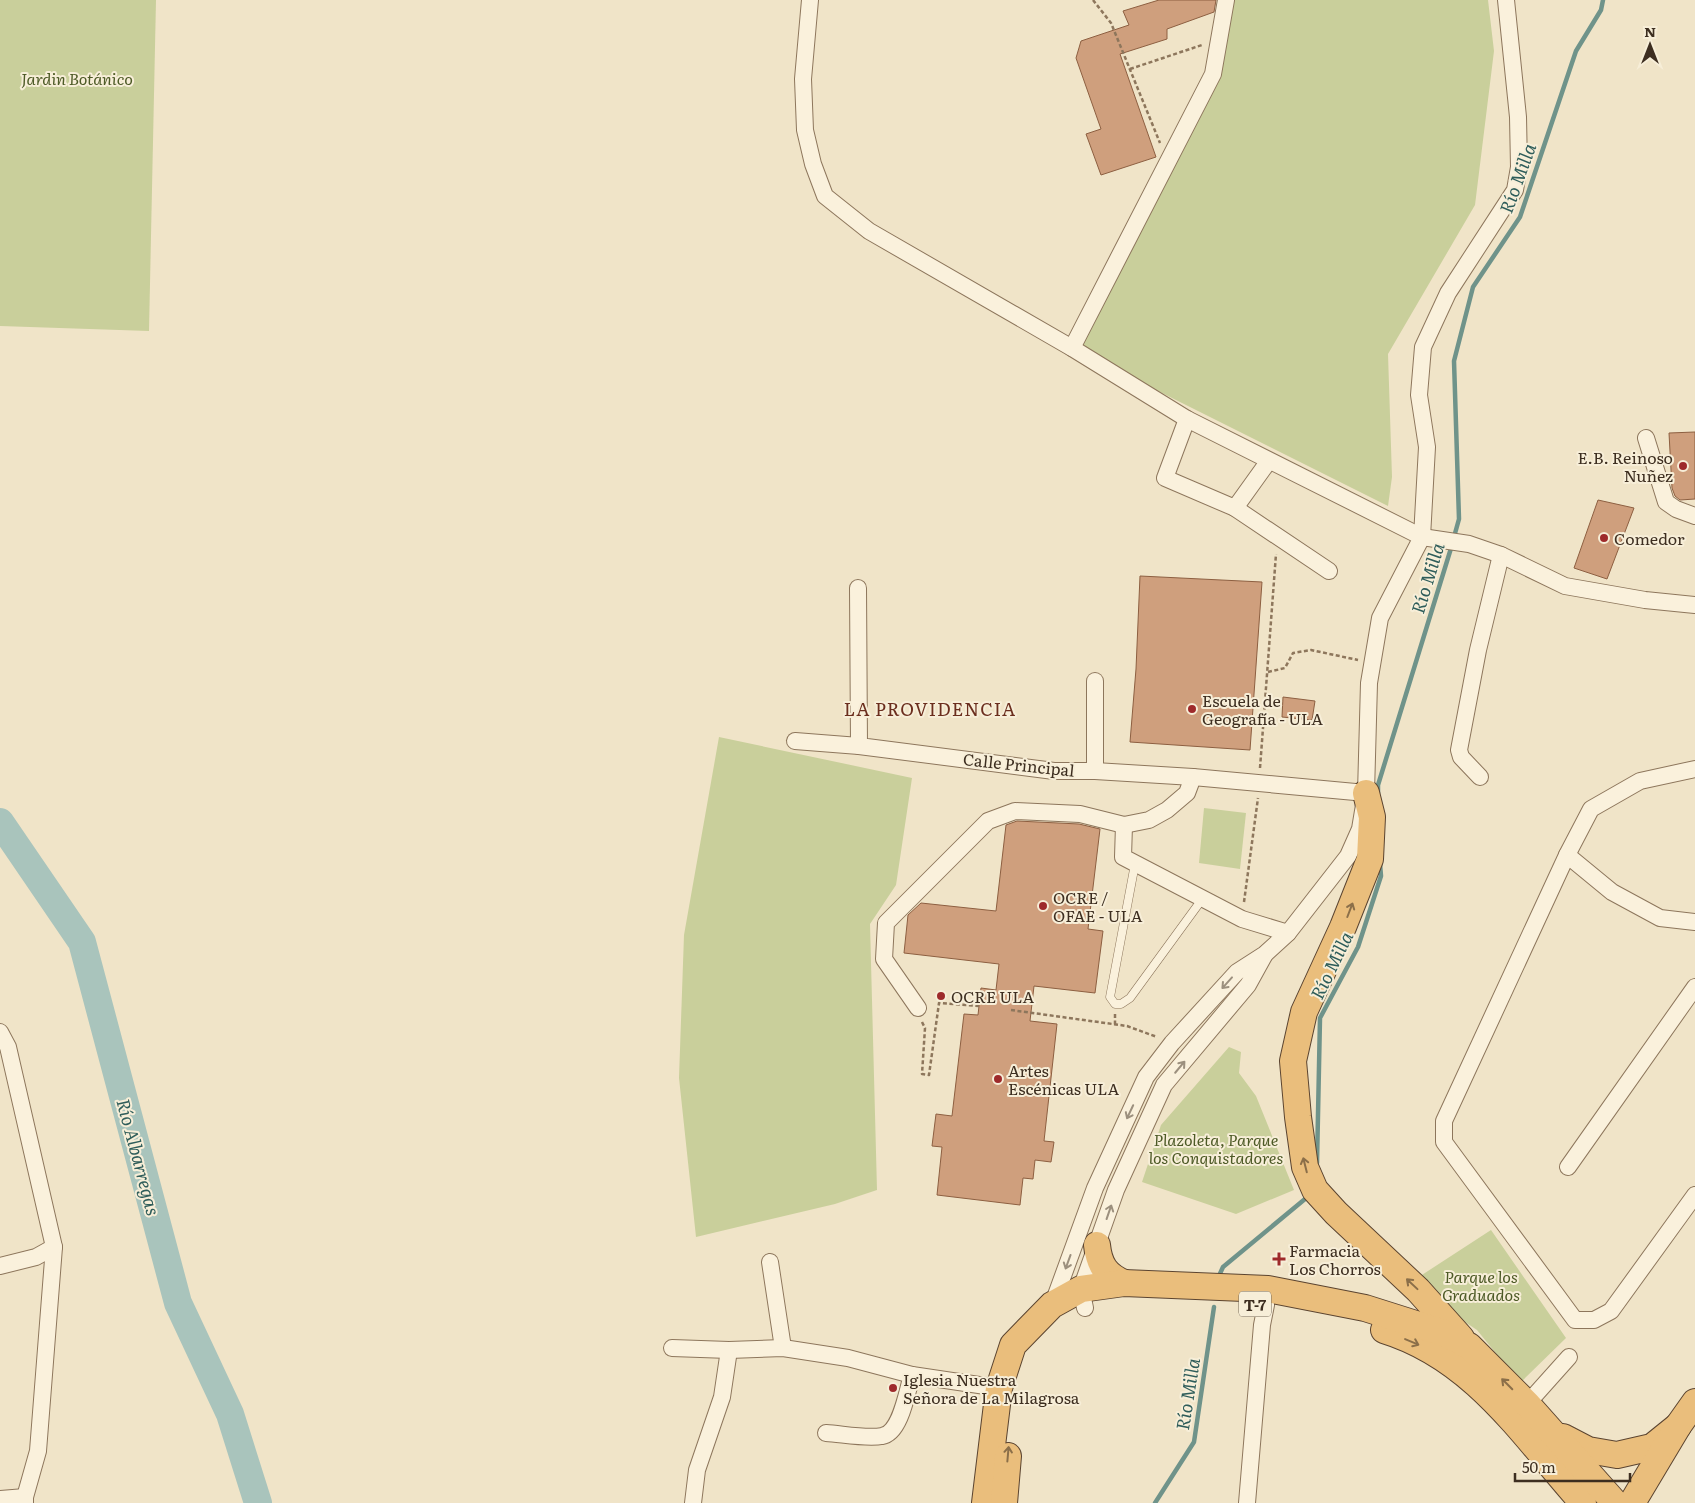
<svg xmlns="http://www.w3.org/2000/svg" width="1695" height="1503" font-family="Literata,serif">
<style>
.green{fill:#c9cf9b}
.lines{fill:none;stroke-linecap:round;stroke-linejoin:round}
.stream{stroke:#6f938a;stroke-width:4.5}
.river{stroke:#a9c4bc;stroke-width:28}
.building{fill:#cf9f7d;stroke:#8d5f41}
.service-casing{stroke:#8d765c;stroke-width:9}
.minor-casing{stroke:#8d765c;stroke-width:18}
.trunk-casing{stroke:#5b4430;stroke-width:28}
.path{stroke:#8d765c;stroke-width:2.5;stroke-dasharray:4 2.5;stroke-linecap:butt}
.service{stroke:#faf1dc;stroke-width:8}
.minor{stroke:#faf1dc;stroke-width:16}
.trunk{stroke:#eabe7c;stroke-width:26}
.oneway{stroke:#8b6f49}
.oneway2{stroke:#9c907e}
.poi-dot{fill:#9e2a2b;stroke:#f7eed8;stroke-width:2}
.labels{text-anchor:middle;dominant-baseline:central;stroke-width:4;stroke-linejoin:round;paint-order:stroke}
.shield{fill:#f7eed8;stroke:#756857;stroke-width:1}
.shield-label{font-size:15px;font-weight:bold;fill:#3d2e20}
.park-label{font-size:16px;font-style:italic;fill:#4d5a26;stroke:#f7eed8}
.poi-label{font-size:16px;fill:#3d2e20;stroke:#f7eed8;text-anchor:start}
.street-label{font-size:16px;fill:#3d2e20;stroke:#f7eed8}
.water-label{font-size:18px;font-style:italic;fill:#2f5d5a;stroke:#f7eed8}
.neighbourhood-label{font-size:18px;letter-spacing:1px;fill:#6b2e1e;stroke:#f7eed8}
</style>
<rect width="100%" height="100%" fill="#f0e4c8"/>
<!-- green -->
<g class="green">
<path d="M0 0H156L149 331 0 326Z"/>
<path d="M1226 0H1488L1494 51 1475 205 1388 354 1392 477 1388 506 1072 348 1213 74Z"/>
<path d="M719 737 912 778 896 885 870 924 877 1190 835 1204 696 1237 679 1078 684 935Z"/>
<path d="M1204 808 1246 813 1240 869 1199 863Z"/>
<path d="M1229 1047 1241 1052 1239 1073 1256 1096 1294 1190 1236 1214 1142 1182 1161 1125Z"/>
<path d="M1491 1230 1566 1338 1520 1383 1477 1330 1408 1284Z"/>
</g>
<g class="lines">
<!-- stream -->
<g class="stream">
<path d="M1454 537 1459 519 1454 361 1473 287 1520 217 1576 51 1601 10 1603 0"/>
<path d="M1378 793V785L1452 545"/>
<path d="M1317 1163 1320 1018 1358 947 1381 876 1380 864"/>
<path d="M1218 1278 1223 1267 1305 1199"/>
<path d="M1155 1503 1194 1442 1214 1307"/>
</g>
<!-- river -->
<path class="river" d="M0 822 82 942 178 1303 230 1414 258 1503"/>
</g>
<!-- building -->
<g class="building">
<path d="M1159 0H1216L1214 12 1167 29V39L1120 54 1156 157 1101 175 1086 134 1101 129 1076 58 1081 41 1129 25 1123 11Z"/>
<path d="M1695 432V499L1680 500 1675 496 1672 488 1669 433Z"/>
<path d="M1598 500 1634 508 1607 579 1574 568Z"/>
<path d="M1140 576 1262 582 1250 750 1130 742 1136 669Z"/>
<path d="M1283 697 1315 701 1312 720 1282 717Z"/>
<path d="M1017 821 1079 824 1100 829 1088 929 1103 931 1095 993 1034 986 1030 1021 1057 1024 1044 1141 1054 1142 1051 1162 1035 1160 1033 1179 1023 1178 1020 1205 937 1195 942 1147 932 1146 936 1114 952 1116 964 1014 978 1015 981 988 996 990 999 964 904 953 908 915 921 903 996 911 1006 825Z"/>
</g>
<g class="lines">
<defs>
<path id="service" d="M1135 864 1110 997 1115 1004H1121L1130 998 1203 898"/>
<g id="minor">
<path d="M810 0 803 79 805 130 813 164 825 196 869 231 1072 348 1187 419 1422 537 1469 544 1501 555 1565 586 1645 600 1695 605"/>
<path d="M1072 348 1213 74 1226 0"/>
<path d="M1187 419 1165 478 1235 508 1268 462"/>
<path d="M1646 438 1666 502 1676 509 1695 516"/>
<path d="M1235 508 1329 571"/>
<path d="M858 588 859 746 1054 771H1095L1193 777 1366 793"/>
<path d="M1095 681V771"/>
<path d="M795 741 859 746"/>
<path d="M1695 769 1640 781 1591 809 1567 855 1444 1121V1142L1575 1320H1594L1611 1311 1695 1195"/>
<path d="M1480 777 1461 757 1459 750 1478 650 1501 555"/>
<path d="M1124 825 1123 857 1242 919 1288 933"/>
<path d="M1567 855 1612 892 1660 918 1695 922"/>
<path d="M918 1008 884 959 886 923 988 821 1015 811 1080 814 1124 825 1149 820 1167 810 1187 793 1193 777"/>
<path d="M0 1032 8 1047 54 1247 38 1451 25 1497"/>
<path d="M1568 1167 1695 987"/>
<path d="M770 1262 783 1348"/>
<path d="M0 1266 36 1257 54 1247"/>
<path d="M1052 1306 1095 1188 1146 1077 1172 1043 1237 972 1265 954 1288 933 1348 856 1360 829 1366 793 1369 683 1380 618 1422 537 1427 447 1419 395 1423 347 1448 293 1515 190 1519 167 1518 117 1506 0"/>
<path d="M1085 1308 1081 1289 1116 1190 1164 1085 1248 985 1264 956"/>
<path d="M672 1348 729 1350 783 1348 848 1358 912 1375 999 1388"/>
<path d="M1527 1404 1569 1357"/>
<path d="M826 1433C842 1434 867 1439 882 1436 901 1433 907 1391 912 1375"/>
<path d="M0 1499 25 1497V1503"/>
<path d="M693 1503 697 1470 722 1397 729 1350"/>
<path d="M1247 1503 1262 1325 1266 1305"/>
</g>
<g id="trunk">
<path d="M1366 793 1372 817 1370 859 1343 927 1304 1012 1293 1061 1298 1117 1305 1167 1315 1190 1336 1213 1418 1290 1461 1338"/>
<path d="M1097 1245C1099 1265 1106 1275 1124 1283"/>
<path d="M1384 1330C1475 1358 1523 1436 1583 1503"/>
<path d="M1563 1437 1588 1450 1617 1455 1652 1447 1678 1426"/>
<path d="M985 1503 999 1388 1013 1345 1052 1305 1081 1289 1124 1283 1268 1289 1365 1308 1444 1333 1469 1346 1527 1404 1615 1503"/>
<path d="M1004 1503 1008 1456"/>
<path d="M1632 1503 1678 1426 1695 1402"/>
</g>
</defs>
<!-- service casing -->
<use href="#service" class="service-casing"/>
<!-- minor casing -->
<use href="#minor" class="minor-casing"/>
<!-- trunk casing -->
<use href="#trunk" class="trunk-casing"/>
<!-- path -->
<g class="path">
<path d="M1093 0 1111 23 1160 143"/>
<path d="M1130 69 1202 45"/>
<path d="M1268 672 1285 668 1293 653 1311 650 1358 660"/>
<path d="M1260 768 1276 554"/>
<path d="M1244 902 1258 798"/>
<path d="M1011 1010 1127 1026 1157 1037"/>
<path d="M1115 1014V1025"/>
<path d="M922 1022 925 1028 922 1074 929 1075 939 1003 979 1006"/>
</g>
<!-- service -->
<use href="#service" class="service"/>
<!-- minor -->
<use href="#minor" class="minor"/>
<!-- trunk -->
<use href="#trunk" class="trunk"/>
</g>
<!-- one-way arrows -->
<defs><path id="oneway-shaft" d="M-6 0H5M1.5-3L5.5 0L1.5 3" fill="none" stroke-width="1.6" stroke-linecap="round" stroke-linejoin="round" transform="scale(1.25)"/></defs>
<g class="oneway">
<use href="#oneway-shaft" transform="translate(1350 910) rotate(-69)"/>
<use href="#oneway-shaft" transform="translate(1305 1165) rotate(-104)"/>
<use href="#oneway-shaft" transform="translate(1412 1284) rotate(-137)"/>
<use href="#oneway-shaft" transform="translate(1412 1342) rotate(23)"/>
<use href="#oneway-shaft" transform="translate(1507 1384) rotate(-135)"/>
<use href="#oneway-shaft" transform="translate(1008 1454) rotate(-85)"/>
</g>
<g class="oneway2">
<use href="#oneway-shaft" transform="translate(1227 983) rotate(132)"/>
<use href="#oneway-shaft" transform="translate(1180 1067) rotate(-50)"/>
<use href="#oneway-shaft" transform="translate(1130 1112) rotate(115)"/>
<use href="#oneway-shaft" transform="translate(1109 1212) rotate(-71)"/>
<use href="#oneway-shaft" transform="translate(1068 1262) rotate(110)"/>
</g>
<!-- markers -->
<g class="poi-dot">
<circle cx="1683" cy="466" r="5"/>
<circle cx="1604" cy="538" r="5"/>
<circle cx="1192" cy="709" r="5"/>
<circle cx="1043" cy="906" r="5"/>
<circle cx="941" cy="996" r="5"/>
<circle cx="998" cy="1079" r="5"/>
<path d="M1276.5 1251.5h5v5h5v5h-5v5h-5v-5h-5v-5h5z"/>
<circle cx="893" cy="1388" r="5"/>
</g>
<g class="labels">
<!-- shield labels -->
<rect class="shield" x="1239" y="1291.5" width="32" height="25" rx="4"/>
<g class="shield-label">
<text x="1255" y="1304">T-7</text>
</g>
<!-- park labels -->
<g class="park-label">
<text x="77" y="78">Jardin Botánico</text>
<text x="1216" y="1139">Plazoleta, Parque<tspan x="1216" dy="18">los Conquistadores</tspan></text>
<text x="1481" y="1276">Parque los<tspan x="1481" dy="18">Graduados</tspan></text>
</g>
<!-- poi labels -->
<g class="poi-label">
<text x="1673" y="457" text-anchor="end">E.B. Reinoso<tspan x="1673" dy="18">Nuñez</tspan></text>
<text x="1614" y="538">Comedor</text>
<text x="1202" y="700">Escuela de<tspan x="1202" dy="18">Geografía - ULA</tspan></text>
<text x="1053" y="897">OCRE /<tspan x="1053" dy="18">OFAE - ULA</tspan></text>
<text x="951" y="996">OCRE ULA</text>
<text x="1008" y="1070">Artes<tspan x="1008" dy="18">Escénicas ULA</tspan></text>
<text x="1289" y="1250">Farmacia<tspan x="1289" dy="18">Los Chorros</tspan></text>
<text x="903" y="1379">Iglesia Nuestra<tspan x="903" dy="18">Señora de La Milagrosa</tspan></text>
</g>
<!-- street labels -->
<g class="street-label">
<text transform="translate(1019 764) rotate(6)">Calle Principal</text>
</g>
<!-- water labels -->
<g class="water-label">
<text transform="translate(1517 178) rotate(-70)">Río Milla</text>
<text transform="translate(1427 578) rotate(-73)">Río Milla</text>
<text transform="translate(1331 965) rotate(-64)">Río Milla</text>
<text transform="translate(139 1157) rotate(75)">Río Albarregas</text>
<text transform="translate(1187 1394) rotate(-81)">Río Milla</text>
</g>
<!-- neighbourhood labels -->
<g class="neighbourhood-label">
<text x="930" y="708">LA PROVIDENCIA</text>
</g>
</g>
<!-- north arrow -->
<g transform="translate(1650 45)" stroke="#f7eed8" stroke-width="4" paint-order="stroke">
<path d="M0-4L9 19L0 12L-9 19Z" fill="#3d2e20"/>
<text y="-8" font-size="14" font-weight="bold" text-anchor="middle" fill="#3d2e20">N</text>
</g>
<!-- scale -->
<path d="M1515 1473v8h115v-8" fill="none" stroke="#3d2e20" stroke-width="2.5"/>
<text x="1522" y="1473" font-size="15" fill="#3d2e20" stroke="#f7eed8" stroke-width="4" paint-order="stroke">50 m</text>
</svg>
